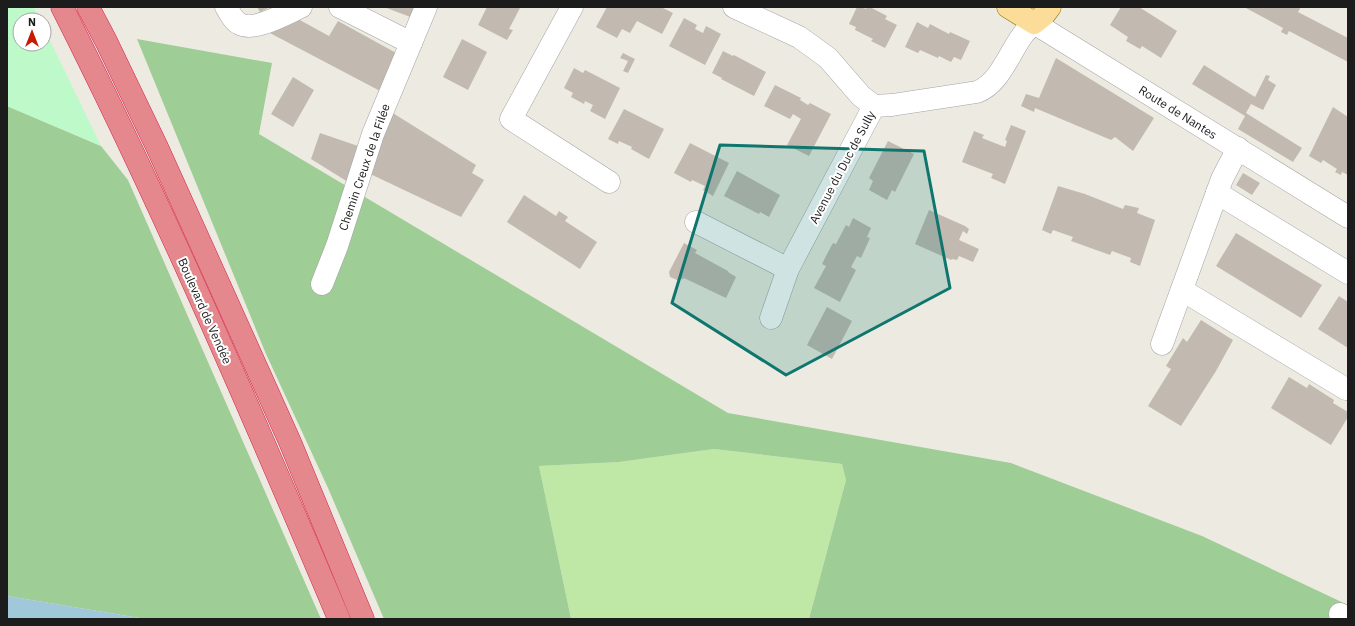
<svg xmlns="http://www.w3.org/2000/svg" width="1355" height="626" font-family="'IBM Plex Sans',sans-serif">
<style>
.grass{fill:#bfe8a7}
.forest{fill:#9fcd96}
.park{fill:#bdf9c9}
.water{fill:#a1c7db}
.building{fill:#c2bab1}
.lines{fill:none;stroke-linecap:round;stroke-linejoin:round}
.minor-casing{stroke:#a3a3a3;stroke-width:23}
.major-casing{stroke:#937501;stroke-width:23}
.highway-casing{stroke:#d6244b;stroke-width:23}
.minor{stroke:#fff;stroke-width:22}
.major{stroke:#fbdd99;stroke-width:22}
.highway{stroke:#e5888e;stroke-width:22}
.marked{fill:#0f766e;fill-opacity:0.2;stroke:#0f766e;stroke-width:3;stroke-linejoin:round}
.labels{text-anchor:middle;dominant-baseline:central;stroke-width:4;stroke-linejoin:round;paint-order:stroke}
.street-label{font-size:12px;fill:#1c1c1c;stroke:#fff}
</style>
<rect width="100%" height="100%" fill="#edebe1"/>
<!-- grass -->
<path class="grass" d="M714 449 842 464 846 480 809 619H571L539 466 619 462Z"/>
<!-- forest -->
<g class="forest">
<path d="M137 39 272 63 259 134 728 413 1011 463 1202 536 1348 605 1345 619H809L846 480 842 464 714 449 619 462 539 466 571 619H384L328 488 266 354Z"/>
<path d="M7 106 101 146 128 180 321 619H146L7 596Z"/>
</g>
<!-- park -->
<path class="park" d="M7 7H34L40 20H20V44H44V28L101 146 7 106Z"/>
<!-- water -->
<path class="water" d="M7 596 146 619H7Z"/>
<!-- building -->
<g class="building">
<path d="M257 7H270L260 12Z"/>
<path d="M384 7H417L413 18Z"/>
<path d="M487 7H518L520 8 509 29 513 30 507 40 478 25Z"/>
<path d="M607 7H661L673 13 662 34 637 21 630 33 622 29 617 38 596 27Z"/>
<path d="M857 7H862L866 9 867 7H870L887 16 885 19 897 25 885 48 871 41 873 39 855 30 856 27 849 24Z"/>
<path d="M1121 7H1139L1177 31 1161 58 1142 46 1140 49 1126 41 1128 37 1110 25Z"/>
<path d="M1244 7H1301L1298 12 1348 38V62L1289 31 1287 35 1281 32 1283 28Z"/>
<path d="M684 18 697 25 695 29 703 33 706 26 721 34 705 65 669 46Z"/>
<path d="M298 19 329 36 338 21 398 54 382 92 268 32Z"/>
<path d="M917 22 928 28 930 24 949 34 950 32 970 41 961 60 954 57 951 62 939 56 938 58 920 50 918 53 905 47Z"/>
<path d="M462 39 487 52 468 90 443 77Z"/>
<path d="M723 51 733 56 734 55 766 72 754 96 721 79 722 78 712 73Z"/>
<path d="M623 53 635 59 628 73 623 71 628 61 620 58Z"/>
<path d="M1056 58 1154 118 1133 151 1115 137 1111 140 1035 108 1034 112 1021 106 1026 94 1039 98Z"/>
<path d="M1204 65 1255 97 1266 75 1270 76 1268 80 1276 85 1263 110 1251 104 1246 113 1302 148 1293 162 1238 129 1245 116 1192 84Z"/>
<path d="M574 68 583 73 585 70 620 88 605 119 590 111 593 105 585 101 584 104 571 97 573 93 564 88Z"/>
<path d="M293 77 314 90 293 127 271 114Z"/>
<path d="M775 85 801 98 800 100 808 105 810 103 831 114 809 156 787 145 801 119 793 114 790 119 764 106Z"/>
<path d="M1333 107 1348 117V175L1342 172 1341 175 1335 172 1337 169 1323 160 1321 163 1309 156Z"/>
<path d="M624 109 664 129 649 159 631 149 632 147 619 141 618 144 608 139Z"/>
<path d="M388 110 476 165 472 173 484 180 461 217 366 172Z"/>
<path d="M1011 125 1026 131 1005 184 991 178 993 174 962 162 974 131 984 135 982 138 1005 147 1007 141 1005 140Z"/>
<path d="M320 133 361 147 348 182 311 159Z"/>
<path d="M888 141 914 154 895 192 892 190 887 200 869 190 873 181 869 178Z"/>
<path d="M690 143 729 163 713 196 703 190 705 186 692 180 691 182 674 173Z"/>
<path d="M737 171 780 195 769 217 760 212 759 214 724 196Z"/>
<path d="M1243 173 1260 183 1252 195 1236 185Z"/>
<path d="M1058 186 1085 194 1123 209 1125 205 1139 208 1137 213 1155 220 1140 266 1130 262 1131 258 1112 251 1110 255 1071 241 1073 237 1053 230 1051 234 1042 230Z"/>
<path d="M524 195 556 216 559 211 568 217 565 221 597 242 580 269 507 222Z"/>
<path d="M929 210 965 226 969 229 967 234 963 231 959 240 979 249 973 262 959 256 957 260 952 259 951 260 915 244Z"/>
<path d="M853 218 871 228 867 237 870 238 861 258 857 256 851 267 856 270 840 302 814 288 826 266 822 264 827 254 833 243 836 244 846 225 849 227Z"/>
<path d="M1236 233 1322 285 1301 318 1216 266Z"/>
<path d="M684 243 697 250 695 253 728 271V272L736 277 726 298 684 278 683 279 677 280 670 277 669 272Z"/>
<path d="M1339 296 1348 302V348L1318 329Z"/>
<path d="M827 307 852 321 832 359 807 345Z"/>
<path d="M1201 320 1233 340 1216 371 1181 426 1148 406 1171 369 1166 366 1183 338 1187 342Z"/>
<path d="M1289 377 1307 388 1309 384 1334 400 1333 403 1348 412V417L1331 445 1271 408Z"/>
</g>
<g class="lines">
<defs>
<g id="minor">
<path d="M226 7C230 13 233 21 240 24 254 32 287 13 301 7"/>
<path d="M340 7 411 43"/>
<path d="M572 7 511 119 609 182"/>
<path d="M734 7 799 37 828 58 861 96 874 106"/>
<path d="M1217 193 1348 273"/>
<path d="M696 222 788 269"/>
<path d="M322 284 337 246 373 134 426 7"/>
<path d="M1182 290 1346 389"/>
<path d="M771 318 788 269 874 106 892 105 977 92C1001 83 1010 50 1025 32 1028 29 1031 26 1034 23L1348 217"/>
<path d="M1162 344 1222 179 1238 148"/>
<path d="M1340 614 1348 618"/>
</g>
<path id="major" d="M1008 7 1034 23 1044 15 1050 7"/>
<g id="highway">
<path d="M62 7C163 207 252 413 339 619"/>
<path d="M88 7 106 41 157 147 228 304 290 442 363 619"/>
</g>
</defs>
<!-- minor casing -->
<use href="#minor" class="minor-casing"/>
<!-- major casing -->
<use href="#major" class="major-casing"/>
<!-- highway casing -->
<use href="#highway" class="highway-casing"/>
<!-- minor -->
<use href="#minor" class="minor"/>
<!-- major -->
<use href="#major" class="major"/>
<!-- highway -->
<use href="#highway" class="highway"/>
</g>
<!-- marked area -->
<path class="marked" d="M720 145 924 151 950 288 786 375 672 303Z"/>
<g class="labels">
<!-- street labels -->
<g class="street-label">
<text transform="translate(1178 112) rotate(32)">Route de Nantes</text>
<text transform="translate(364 167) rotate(-71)">Chemin Creux de la Filée</text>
<text transform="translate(842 167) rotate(-62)">Avenue du Duc de Sully</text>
<text transform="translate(205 311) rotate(66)">Boulevard de Vendée</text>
</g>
</g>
<!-- border -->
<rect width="1355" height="626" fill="none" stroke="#1c1c1c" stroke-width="16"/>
<!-- north arrow -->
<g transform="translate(32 32)"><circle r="19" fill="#ffffff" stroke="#a4a4a4"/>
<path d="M0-3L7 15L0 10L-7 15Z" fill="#c71a01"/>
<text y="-6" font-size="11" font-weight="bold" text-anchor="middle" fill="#1c1c1c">N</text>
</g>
</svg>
